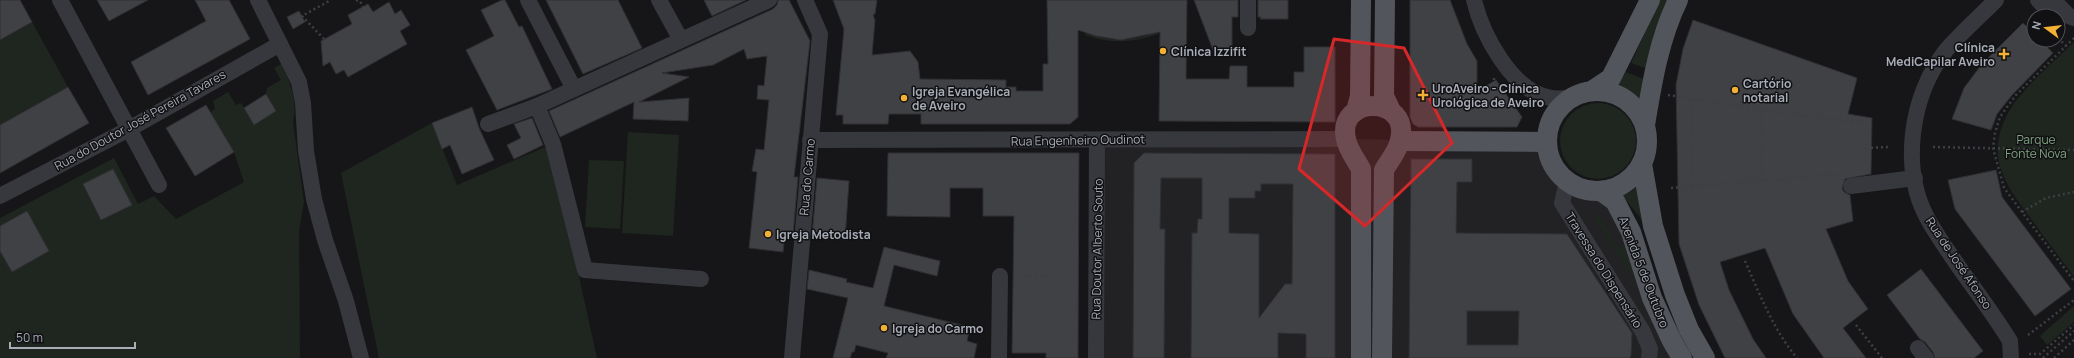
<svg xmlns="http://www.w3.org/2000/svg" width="2074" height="358" font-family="Manrope,sans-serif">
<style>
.built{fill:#222225}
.green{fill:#1e261f}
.building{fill:#404145;stroke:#303034;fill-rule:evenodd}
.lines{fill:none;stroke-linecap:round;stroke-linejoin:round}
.path{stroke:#3d3f44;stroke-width:2.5;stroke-dasharray:2 3;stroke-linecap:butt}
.minor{stroke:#37383d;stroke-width:16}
.major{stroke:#53555c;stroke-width:20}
.marked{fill:#d62828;fill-opacity:0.2;stroke:#d62828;stroke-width:3;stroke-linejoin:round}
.poi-dot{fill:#f2b134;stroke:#111113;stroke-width:1.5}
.labels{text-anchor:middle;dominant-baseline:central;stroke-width:3;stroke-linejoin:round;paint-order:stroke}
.poi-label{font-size:12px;font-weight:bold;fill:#a8adb8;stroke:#111113;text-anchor:start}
.street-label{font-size:12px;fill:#a8adb8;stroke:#111113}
.park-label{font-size:12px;fill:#7fa381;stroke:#111113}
</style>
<rect width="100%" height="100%" fill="#161618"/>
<!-- built -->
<path class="built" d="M1345 139 1546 142 1549 157 1556 171 1567 182 1589 191H1601L1682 358H1096L1097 140Z"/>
<!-- green -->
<g class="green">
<path d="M1660 0H1670L1648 69 1631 63Z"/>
<path d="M32 22 68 87 0 125V40Z"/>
<path d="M1157 32 1158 34C1133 43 1110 44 1085 35L1086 33C1110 41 1133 41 1157 32Z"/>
<path d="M2074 42V277C2061 259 2047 241 2034 223 2005 184 1982 156 2011 108 2025 86 2055 61 2074 42Z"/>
<path d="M281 64C290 81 298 103 293 122L304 202 299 231 300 358H0V218L114 158 138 204 154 196 176 219 244 182 234 152 210 113 215 109 213 101 228 92 236 105 241 103 254 124 276 111 266 94 267 88 281 80 274 68Z"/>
<path d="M1626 72 1646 80 1641 100 1631 93 1615 87Z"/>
<circle cx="1598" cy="141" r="38"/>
<path d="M432 123 457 185 550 145 597 358H379L341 173Z"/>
<path d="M628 132 679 135 673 236 622 233Z"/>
<path d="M589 160 624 161 620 229 585 227Z"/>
<path d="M1641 183 1642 220 1621 194 1632 191Z"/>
<path d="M1599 215 1618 247 1624 244 1638 284 1594 218Z"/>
<path d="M2074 306V322L2047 345 2040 336Z"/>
</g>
<!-- building -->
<g class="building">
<path d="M0 0H20L32 22 0 40Z"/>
<path d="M97 0H148L109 21Z"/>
<path d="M195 0H229L250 39 148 95 131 62 206 21Z"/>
<path d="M502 0H505L519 27 522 26 552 89 497 110 466 50 494 36 481 10Z"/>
<path d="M546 0H618L642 48 583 74Z"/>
<path d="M704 0H746L712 16Z"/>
<path d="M778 0H789L810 41 794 177H798L793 235H785L783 252 749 248 757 172 752 171 756 149 764 150 769 100 757 99 758 85 764 86 767 56 747 59 744 49 713 65 662 73 689 77 639 102 689 98 688 121 633 119 634 102 560 137 549 111 773 9 777 5Z"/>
<path d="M833 0H877L875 14 873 15 875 20 872 55 910 51 918 62 920 79 1006 80V87H1016V91H1043V64H1048L1047 0H1187L1186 79H1229L1230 66H1247V87H1294V72H1304V47H1335V122L1159 121 1160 32 1121 40 1096 36 1078 30V117L1070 124H921V114H889L888 124H843V115H836L844 29Z"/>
<path d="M1194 0H1238V17H1232V50H1213Z"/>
<path d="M1258 0H1288V19H1260L1261 17H1258Z"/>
<path d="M1410 0H1450L1467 44 1477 61V91L1496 80 1522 117 1517 127H1418L1413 124 1410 117Z"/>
<path d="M389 2 395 14 401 10 410 25 400 31 407 44 348 77 344 70 336 74 330 62 323 66 321 41 352 24 348 15 368 4 373 12Z"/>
<path d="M299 11 305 22 293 29 287 17Z"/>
<path d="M1693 20 1857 78 1848 114 1872 118 1871 174 1845 179 1842 188 1844 192 1850 195 1853 221 1826 229 1848 281 1868 309 1843 328 1866 358H1824L1793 314 1765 248 1720 262 1729 290 1753 339 1766 358H1725L1699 305 1679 244 1676 85 1683 49Z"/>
<path d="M2023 23 2034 34V40H2040L2053 53 2012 95 1997 114 1991 130 1952 119 1964 88 1982 64Z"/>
<path d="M68 87 89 123 0 173V125Z"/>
<path d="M266 94 276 111 254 125 244 108Z"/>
<path d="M206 105 234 152 195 176 166 128Z"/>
<path d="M472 107 479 128 494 160 462 174 450 145 442 149 432 123Z"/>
<path d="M532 118 543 145 514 159 507 145 521 138 514 124Z"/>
<path d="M888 153H1079L1078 358H1046V353H1012L1014 216H983V188H950V217L887 216Z"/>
<path d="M1144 153 1335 154V358H1306V334L1278 333V358H1191L1192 233H1197L1198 219H1202V178H1161L1160 229H1165L1164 358H1133L1134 163ZM1261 184H1293L1292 284H1285L1259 318V234L1229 233V198H1255V191H1261Z"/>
<path d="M1411 159H1472V182H1457L1456 233 1567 234 1632 333 1631 356 1629 358H1409ZM1467 311H1519L1518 345H1467Z"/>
<path d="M113 169 132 205 101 220 83 184Z"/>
<path d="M1996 170 2002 197 2071 289 2035 316 1955 209 1948 180Z"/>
<path d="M817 178 849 181 845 239 812 237Z"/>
<path d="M27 211 49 251 12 272 0 251V226Z"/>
<path d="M884 247 940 261 937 276 894 265 884 306 970 327 967 341 977 344 974 358H886L888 353 856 345 854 352H852L850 358H833L848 298 807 289 809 270 847 279 846 282 873 288Z"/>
<path d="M1921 269 1983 351 1974 358H1935L1933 352 1925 342 1920 339 1887 295Z"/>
</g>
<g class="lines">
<!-- path -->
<g class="path">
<path d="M356 0 360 1 363 7"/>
<path d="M2058 38 2066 46"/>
<path d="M2074 38 2016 95 2007 107 2000 117 1995 133 1993 148 2004 188 2074 281"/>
<path d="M324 39 302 16 331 0"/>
<path d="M1494 78V81L1520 118 1517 124"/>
<path d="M1668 95 1762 110 1866 123V168"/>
<path d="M1692 99 1693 187"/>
<path d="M1693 145H1719"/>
<path d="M1933 147 2074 150"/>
<path d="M1866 148 1888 147"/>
<path d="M1762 181V110"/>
<path d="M1671 188 1841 174"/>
<path d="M2022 212 2046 198 2074 192"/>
<path d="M1745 261C1760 295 1773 329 1797 358"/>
<path d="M1015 276H1047"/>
<path d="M1856 325 1882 358"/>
<path d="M2028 335 2074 300"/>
<path d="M2029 354H2040L2074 325"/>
<path d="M2043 358 2074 331"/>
<path d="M2054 358 2074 340"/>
</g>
<!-- minor -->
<g class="minor">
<path d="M60 0 159 185"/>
<path d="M258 0 299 82 303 103 306 151 314 199 325 240 346 301 361 358"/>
<path d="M528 0 574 89"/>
<path d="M659 0 681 40"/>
<path d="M1248 0V28"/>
<path d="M1474 0C1482 34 1512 92 1551 98 1557 99 1563 98 1569 98"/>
<path d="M1996 0C1980 16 1962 32 1947 49 1910 95 1899 171 1930 223 1954 264 1985 300 2010 341L2011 358"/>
<path d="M2038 0 2054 16"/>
<path d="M2053 0 2069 16 2074 18"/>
<path d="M488 124 537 106"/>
<path d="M810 140 1345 139"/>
<path d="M1567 182 1562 203 1643 332 1650 349 1649 358"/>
<path d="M1851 186 1915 178"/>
<path d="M0 196 129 129 280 44"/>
<path d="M701 279 585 270 553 144 537 106 769 0"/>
<path d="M1918 348 1926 358"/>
<path d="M792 358 820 34 805 0"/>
<path d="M999 358 1000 276"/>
<path d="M1096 358 1097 140"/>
</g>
<!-- major -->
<g class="major">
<path d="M1385 0 1384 96 1391 111"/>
<path d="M1593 90 1611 78 1650 0"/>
<circle cx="1597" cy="141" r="50"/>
<path d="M1356 111 1360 96 1361 0"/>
<path d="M1645 125C1652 83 1659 39 1678 0"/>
<path d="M1400 141 1546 142"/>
<path d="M1642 164 1653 226 1675 295 1689 330 1705 358"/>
<path d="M1601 191 1615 201 1631 232 1652 298 1672 341 1682 358"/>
<path d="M1361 358V169C1356 160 1348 150 1346 139 1336 95 1411 95 1400 140 1398 151 1389 161 1384 170L1382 358"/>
</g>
</g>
<!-- marked area -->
<path class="marked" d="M1334 39 1404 48 1452 143 1365 226 1299 169Z"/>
<!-- markers -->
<g class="poi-dot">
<circle cx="1163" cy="51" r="4"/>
<path d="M2002 48h4v4h4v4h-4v4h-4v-4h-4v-4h4z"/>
<circle cx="1735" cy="90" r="4"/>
<path d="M1421 89h4v4h4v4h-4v4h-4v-4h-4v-4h4z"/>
<circle cx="904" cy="98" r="4"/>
<circle cx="768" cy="234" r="4"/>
<circle cx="884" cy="328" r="4"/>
</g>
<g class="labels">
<!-- poi labels -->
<g class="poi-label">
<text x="1995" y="47" text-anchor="end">Clínica<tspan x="1995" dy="14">MediCapilar Aveiro</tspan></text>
<text x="1171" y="51">Clínica Izzifit</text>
<text x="1743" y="83">Cartório<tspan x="1743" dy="14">notarial</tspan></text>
<text x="1432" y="88">UroAveiro - Clínica<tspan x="1432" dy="14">Urológica de Aveiro</tspan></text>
<text x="912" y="91">Igreja Evangélica<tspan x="912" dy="14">de Aveiro</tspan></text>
<text x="776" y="234">Igreja Metodista</text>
<text x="892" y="328">Igreja do Carmo</text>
</g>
<!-- street labels -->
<g class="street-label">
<text transform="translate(140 120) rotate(-29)">Rua do Doutor José Pereira Tavares</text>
<text transform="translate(1078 140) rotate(-1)">Rua Engenheiro Oudinot</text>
<text transform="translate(807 177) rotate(-85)">Rua do Carmo</text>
<text transform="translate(1097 249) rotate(-89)">Rua Doutor Alberto Souto</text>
<text transform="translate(1959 263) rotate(56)">Rua de José Afonso</text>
<text transform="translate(1604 270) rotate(58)">Travessa do Dispensário</text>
<text transform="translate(1644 272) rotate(69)">Avenida 5 de Outubro</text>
</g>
<!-- park labels -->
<g class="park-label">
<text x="2036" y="139">Parque<tspan x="2036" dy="14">Fonte Nova</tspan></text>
</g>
</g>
<!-- north arrow -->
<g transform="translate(2046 28) rotate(285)"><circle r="19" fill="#111113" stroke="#4d4f55"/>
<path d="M0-3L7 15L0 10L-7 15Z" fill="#f2b134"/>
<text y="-6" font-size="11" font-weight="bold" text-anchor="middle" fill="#a8adb8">N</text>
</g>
<!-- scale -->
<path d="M10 342v6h125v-6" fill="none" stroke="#a8adb8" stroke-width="2"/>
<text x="16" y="342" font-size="12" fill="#a8adb8" stroke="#111113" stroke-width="3" paint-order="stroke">50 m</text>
</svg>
